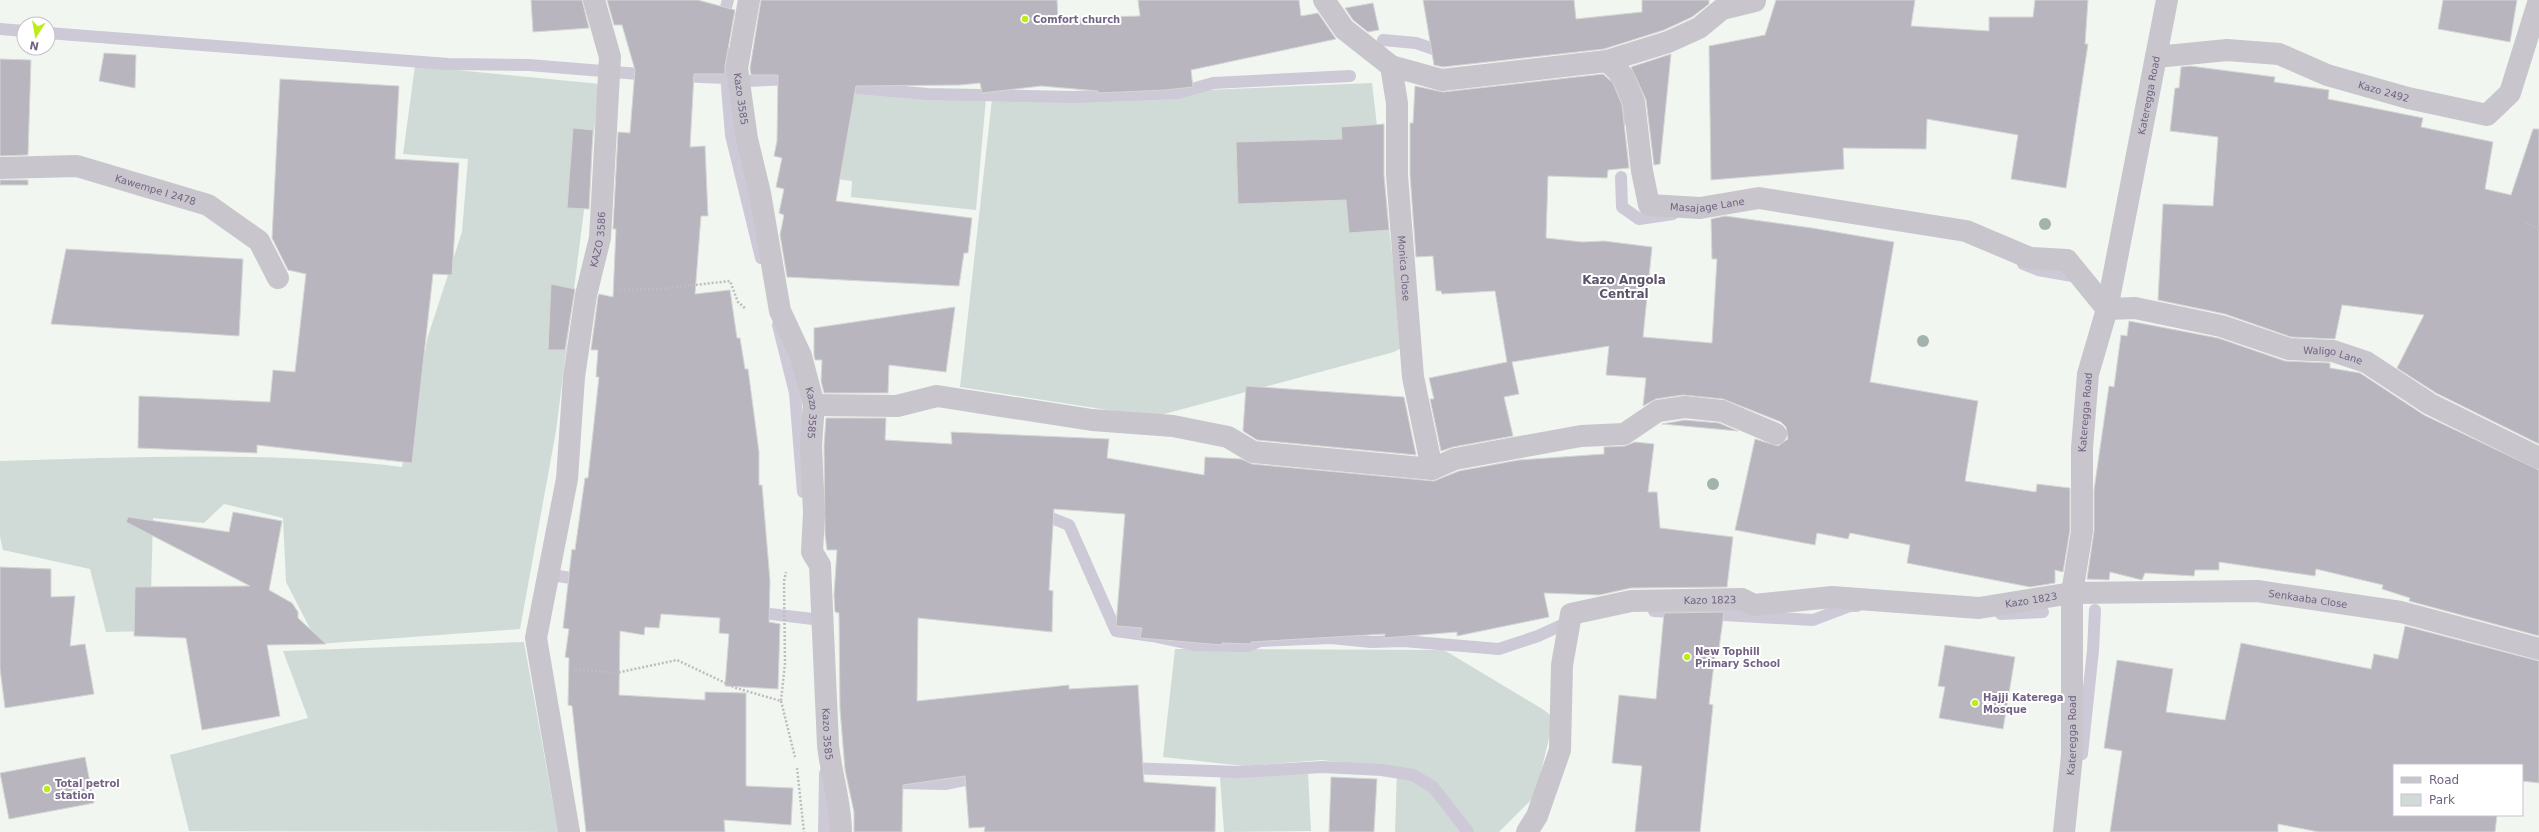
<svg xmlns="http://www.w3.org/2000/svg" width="2539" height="832" font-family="'DejaVu Sans',sans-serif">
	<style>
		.green { fill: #d0dbd7 }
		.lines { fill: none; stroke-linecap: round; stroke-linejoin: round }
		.stream { stroke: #cdc9d6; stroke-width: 12 }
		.building { fill: #b9b5bf; stroke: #d4d7d4 }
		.path { stroke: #bfbcc1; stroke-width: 2.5; stroke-dasharray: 2 2; stroke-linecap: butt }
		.street { stroke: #c8c5cc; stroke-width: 22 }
		.tree { fill: #a2b2ad }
		.poi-dot { fill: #bced1a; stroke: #fff; stroke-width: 1.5 }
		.labels { text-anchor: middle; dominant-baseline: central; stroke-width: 4; stroke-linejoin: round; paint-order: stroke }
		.poi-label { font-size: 10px; font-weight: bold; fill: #726384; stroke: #fff; text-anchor: start }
		.street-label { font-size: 10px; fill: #726384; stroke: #fff }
		.quarter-label { font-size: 12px; font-weight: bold; fill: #5c5169; stroke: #fff }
	</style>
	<rect width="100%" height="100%" fill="#f1f6f1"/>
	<path class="green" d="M 415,66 L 600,84 L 556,431 L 520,629 L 318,644 L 286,582 L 283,518 L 224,504 L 204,523 L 153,518 L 150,631 L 106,632 L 90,569 L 3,550 L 0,537 L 0,461 C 134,457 268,451 402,467 L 428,336 L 462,232 L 468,159 L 403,154 Z
		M 1372,83 L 1403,347 L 1394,352 L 1153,417 L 960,387 L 992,99 Z
		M 854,90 L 986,98 L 976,210 L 851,197 L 852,181 L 837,179 Z
		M 524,642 L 558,832 L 189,831 L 170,755 L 308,718 L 283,651 Z
		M 1175,649 L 1444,650 L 1544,710 L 1554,718 L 1535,796 L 1499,832 L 1395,832 L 1397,769 L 1322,760 L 1244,766 L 1163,757 Z
		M 1308,772 L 1311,831 L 1224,832 L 1220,777 Z"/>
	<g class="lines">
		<path class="stream" d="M 722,22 L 728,0
			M 0,29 L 24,31
			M 48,33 L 448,64 L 529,65 L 651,75
			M 1383,40 L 1416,43 L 1445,53
			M 724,51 L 731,135 L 761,258
			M 677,76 L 726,78
			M 747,81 L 794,79
			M 1616,81 L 1624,119
			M 840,83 L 858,88 L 928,94 L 1073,97 L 1178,93 L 1213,83 L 1350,76
			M 1621,177 L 1622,207 L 1639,219 L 1673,214
			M 2023,264 L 2038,270 L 2078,277
			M 778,325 L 795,393 L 803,492
			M 1039,513 L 1069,525 L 1116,631 L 1152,636 L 1195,645 L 1248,646 L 1260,641 L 1331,638 L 1371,642 L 1403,641 L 1499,649 L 1538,636 L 1573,620
			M 558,576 L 584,580
			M 1654,611 L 1813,620 L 1850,606 L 1857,606
			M 753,612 L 813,619
			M 2001,614 L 2043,612
			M 2082,754 L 2093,650 L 2095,610
			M 1127,768 L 1239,772 L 1322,767 L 1382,770 L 1413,775 L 1433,787 L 1468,832
			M 899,783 L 945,784 L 980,777
			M 824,832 L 825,773"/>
	</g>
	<path class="building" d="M 531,0 L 582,0 L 589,28 L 533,32 Z
		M 607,0 L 698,0 L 735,10 L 725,66 L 725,74 L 694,74 L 690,147 L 705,146 L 708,216 L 701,216 L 695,294 L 730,290 L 737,338 L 740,338 L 745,369 L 748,369 L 759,452 L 759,485 L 762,485 L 770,581 L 769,622 L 780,624 L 778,689 L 725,686 L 729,634 L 719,633 L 720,618 L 661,614 L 659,628 L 645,627 L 644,635 L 620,631 L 619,695 L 705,700 L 705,692 L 746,693 L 746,786 L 793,788 L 791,825 L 724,820 L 725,832 L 586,832 L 572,706 L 568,705 L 569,658 L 565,657 L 569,629 L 563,628 L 572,549 L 575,550 L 585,478 L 588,478 L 599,377 L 596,377 L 598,350 L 591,350 L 598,297 L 599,294 L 613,297 L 616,229 L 613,229 L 618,132 L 630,133 L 635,70 L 622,25 L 614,25 Z
		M 761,0 L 1057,0 L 1058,18 L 1140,16 L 1138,0 L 1299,0 L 1301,16 L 1318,13 L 1336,39 L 1191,70 L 1193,87 L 1165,90 L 1098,93 L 1098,91 L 1041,86 L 982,93 L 980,83 L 960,85 L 856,86 L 836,201 L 972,218 L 968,253 L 964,253 L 959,286 L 787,277 L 780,235 L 784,215 L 779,213 L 784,189 L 776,187 L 782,158 L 774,156 L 777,141 L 778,75 L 751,75 L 750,68 Z
		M 1423,0 L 1574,0 L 1576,19 L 1642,12 L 1642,0 L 1709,0 L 1709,4 L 1692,17 L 1664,30 L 1604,49 L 1443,67 L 1434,65 Z
		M 1776,0 L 1915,0 L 1911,26 L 1989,31 L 1989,17 L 2033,17 L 2035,0 L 2088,0 L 2085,44 L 2088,44 L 2066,188 L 2011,179 L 2018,135 L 1927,119 L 1926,149 L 1843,148 L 1844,169 L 1711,180 L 1709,46 L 1765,35 Z
		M 2443,0 L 2517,0 L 2510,42 L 2438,29 Z
		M 1373,3 L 1379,30 L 1368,32 L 1353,20 L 1345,8 Z
		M 104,53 L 136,55 L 135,88 L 99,81 Z
		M 1671,54 L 1660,164 L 1654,165 L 1646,100 L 1631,67 Z
		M 0,59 L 31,60 L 28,155 L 0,156 Z
		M 2190,66 L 2275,77 L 2274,82 L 2329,90 L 2328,99 L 2423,118 L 2421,127 L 2493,142 L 2485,189 L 2511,195 L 2533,129 L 2539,129 L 2539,444 L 2436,393 L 2397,368 L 2424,315 L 2342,305 L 2335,339 L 2291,337 L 2225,314 L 2158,300 L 2163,204 L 2213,206 L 2218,137 L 2170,131 L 2175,88 L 2179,88 L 2181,67 Z
		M 1603,74 L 1613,83 L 1622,105 L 1629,168 L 1608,170 L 1607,178 L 1548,176 L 1546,238 L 1582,242 L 1604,241 L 1652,247 L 1643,337 L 1712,343 L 1717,259 L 1712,259 L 1711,219 L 1725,216 L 1812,228 L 1894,242 L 1870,382 L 1978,401 L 1965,481 L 2036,492 L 2037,484 L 2070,488 L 2070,530 L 2063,572 L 2055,570 L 2055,583 L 2030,587 L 1907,563 L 1910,545 L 1850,533 L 1848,539 L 1817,533 L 1815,545 L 1735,530 L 1755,439 L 1778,446 L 1788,439 L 1786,427 L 1781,422 L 1723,399 L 1683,395 L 1656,399 L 1643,406 L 1646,378 L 1606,375 L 1609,346 L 1512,362 L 1519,394 L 1504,397 L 1513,436 L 1453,447 L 1441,451 L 1430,399 L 1434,399 L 1429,378 L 1507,362 L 1495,291 L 1442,294 L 1441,291 L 1436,291 L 1433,256 L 1416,257 L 1410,175 L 1410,123 L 1413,123 L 1415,86 L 1443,92 Z
		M 280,79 L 399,86 L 395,159 L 459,163 L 452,275 L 433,274 L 412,463 L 257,445 L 257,453 L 138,448 L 139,396 L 270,402 L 273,370 L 295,372 L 306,274 L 288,270 L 272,238 Z
		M 1384,124 L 1384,175 L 1389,230 L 1349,233 L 1346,200 L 1238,204 L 1236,142 L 1342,139 L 1341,127 Z
		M 573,128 L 593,130 L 589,209 L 567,208 Z
		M 0,180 L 28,180 L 28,185 L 0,185 Z
		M 66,249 L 243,259 L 239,336 L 51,324 Z
		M 551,284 L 575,289 L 565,350 L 548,350 Z
		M 955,307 L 946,372 L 889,365 L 888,393 L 824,393 L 821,381 L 822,360 L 815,360 L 814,355 L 814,328 Z
		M 2129,321 L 2218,338 L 2285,361 L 2330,363 L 2330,368 L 2360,373 L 2424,415 L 2539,470 L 2539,636 L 2409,601 L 2410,598 L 2382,589 L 2383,585 L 2316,569 L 2315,576 L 2219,562 L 2219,570 L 2195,570 L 2194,576 L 2145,573 L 2142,580 L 2110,572 L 2109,580 L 2087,579 L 2094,531 L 2094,490 L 2109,386 L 2114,387 L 2121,335 L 2127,336 Z
		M 1246,386 L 1404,397 L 1416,455 L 1257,440 L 1243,431 Z
		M 826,418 L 886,418 L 885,440 L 952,444 L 951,432 L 1109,439 L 1107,458 L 1204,475 L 1205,457 L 1241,459 L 1252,464 L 1434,481 L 1459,471 L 1519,460 L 1604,454 L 1604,447 L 1625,446 L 1635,442 L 1654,444 L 1648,492 L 1657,492 L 1660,528 L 1733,537 L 1727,587 L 1631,588 L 1599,595 L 1544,593 L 1549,617 L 1457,636 L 1457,632 L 1384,638 L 1385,634 L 1251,642 L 1251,644 L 1222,643 L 1222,645 L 1140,638 L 1142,628 L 1116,626 L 1125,514 L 1054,509 L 1049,590 L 1053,591 L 1052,632 L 918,618 L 917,701 L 1069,685 L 1069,689 L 1138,685 L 1144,782 L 1216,787 L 1215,832 L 984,832 L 985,827 L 969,828 L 965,776 L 903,785 L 902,832 L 854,832 L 854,812 L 845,770 L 840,709 L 839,613 L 835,612 L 834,595 L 837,550 L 827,550 L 825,534 L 824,445 Z
		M 1685,420 L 1719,423 L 1738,431 L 1662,424 Z
		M 233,512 L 282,521 L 269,590 L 292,603 L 298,612 L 298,618 L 326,644 L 267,645 L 280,716 L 202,730 L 186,638 L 134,636 L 135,587 L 250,586 L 126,522 L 128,517 L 229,532 Z
		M 0,567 L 51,569 L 51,597 L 75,596 L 70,646 L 85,644 L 94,694 L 5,708 L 0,669 Z
		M 1724,612 L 1719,648 L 1716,648 L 1709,704 L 1713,705 L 1700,832 L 1635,832 L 1642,766 L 1612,763 L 1619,695 L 1656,699 L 1664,613 Z
		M 2405,626 L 2539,661 L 2539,783 L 2522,781 L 2522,765 L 2394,765 L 2394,815 L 2497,815 L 2495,832 L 2319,832 L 2278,824 L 2278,832 L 2110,832 L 2122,751 L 2104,748 L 2117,660 L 2173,669 L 2166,712 L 2225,720 L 2241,643 L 2371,669 L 2374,654 L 2398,659 Z
		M 1945,645 L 2015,657 L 2003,729 L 1939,718 L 1945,687 L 1938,686 Z
		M 85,757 L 94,803 L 9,819 L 0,773 Z
		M 1331,777 L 1377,779 L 1374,832 L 1329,832 Z"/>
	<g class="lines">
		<path class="path" d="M 2526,223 L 2539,229
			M 620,290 L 659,289 L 730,281 L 738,302 L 746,309
			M 575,669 L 616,673 L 677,660 L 736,688 L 781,701 L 785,663 L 784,581 L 786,572
			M 781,701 L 795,757
			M 797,768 L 804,832"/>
		<g class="street">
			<path id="s1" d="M 749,0 L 737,68 L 747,139 L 760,193 L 780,311 L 801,356 L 814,405 L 811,445 L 814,513 L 812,552 L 820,565 L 828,745 C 831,774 841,803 841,832"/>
			<path id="s2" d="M 1324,0 L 1344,29 L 1391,66 L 1442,80 L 1607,61 L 1623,76 L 1634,102 L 1642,171 L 1649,205 L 1700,208 L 1759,198 L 1966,231 L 2030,258 L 2067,260 L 2107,309 L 2135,308 L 2221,326 L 2289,349 L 2333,351 L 2366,362 L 2430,404 L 2539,458"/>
			<path id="s3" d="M 2156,57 L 2227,50 L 2279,54 L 2327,75 L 2408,98 L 2487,115 L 2510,93 L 2539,0"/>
			<path d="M 1607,61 L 1668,42 L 1699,28 L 1722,9 L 1755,1"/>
			<path id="s4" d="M 1391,66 L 1397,103 L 1397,175 L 1413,377 L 1432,469"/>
			<path id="s5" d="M 0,168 L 77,166 L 208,205 L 259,241 L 278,278"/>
			<path d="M 814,405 L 897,406 L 937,396 L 1092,420 L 1173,426 L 1228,437 L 1253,452 L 1432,469 L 1455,459 L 1581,436 L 1624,434 L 1658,411 L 1685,407 L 1722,411 L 1776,434"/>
			<path id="s6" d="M 569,832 L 536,638 L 567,479 L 574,377 L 586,295 L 600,238 L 610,57 L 594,0"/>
			<path id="s7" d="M 1527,832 L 1537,816 L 1560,750 L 1562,665 L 1571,614 L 1631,601 L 1742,599 L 1754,605 L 1832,597 L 1979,608 L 2072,593 L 2257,591 L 2401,612 L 2539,649"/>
			<path id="s8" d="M 2064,832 L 2072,755 L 2072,593 L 2082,531 L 2082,448 L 2088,374 L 2107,309 L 2167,0"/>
		</g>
	</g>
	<g class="tree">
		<circle cx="2045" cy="224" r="6"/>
		<circle cx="1923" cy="341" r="6"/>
		<circle cx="1713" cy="484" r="6"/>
	</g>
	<g class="poi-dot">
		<circle cx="1025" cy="19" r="4"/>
		<circle cx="1687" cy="657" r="4"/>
		<circle cx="1975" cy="703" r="4"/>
		<circle cx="47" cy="789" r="4"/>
	</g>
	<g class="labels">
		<g class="poi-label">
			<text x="1033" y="19">Comfort church</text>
			<text x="1695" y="651">New Tophill<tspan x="1695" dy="12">Primary School</tspan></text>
			<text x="1983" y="697">Hajji Katerega<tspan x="1983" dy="12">Mosque</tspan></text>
			<text x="55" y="783">Total petrol<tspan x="55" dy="12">station</tspan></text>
		</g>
		<g class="street-label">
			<text stroke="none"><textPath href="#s3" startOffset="235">Kazo 2492</textPath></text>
			<text stroke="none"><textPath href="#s8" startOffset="745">Kateregga Road</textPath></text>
			<text stroke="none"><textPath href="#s1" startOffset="100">Kazo 3585</textPath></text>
			<text stroke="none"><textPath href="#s5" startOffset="159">Kawempe I 2478</textPath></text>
			<text stroke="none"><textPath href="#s2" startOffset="527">Masajage Lane</textPath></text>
			<text stroke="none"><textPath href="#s6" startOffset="601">KAZO 3586</textPath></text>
			<text stroke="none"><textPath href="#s4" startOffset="203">Monica Close</textPath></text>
			<text stroke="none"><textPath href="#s2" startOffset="1191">Waligo Lane</textPath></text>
			<text stroke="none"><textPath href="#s8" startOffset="421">Kateregga Road</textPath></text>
			<text stroke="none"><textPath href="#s1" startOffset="424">Kazo 3585</textPath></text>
			<text stroke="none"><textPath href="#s7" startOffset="968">Senkaaba Close</textPath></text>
			<text stroke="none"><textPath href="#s7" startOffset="366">Kazo 1823</textPath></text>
			<text stroke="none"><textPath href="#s7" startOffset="690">Kazo 1823</textPath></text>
			<text stroke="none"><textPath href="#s1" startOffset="748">Kazo 3585</textPath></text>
			<text stroke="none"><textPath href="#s8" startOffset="97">Kateregga Road</textPath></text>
		</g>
		<g class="quarter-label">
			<text x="1624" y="280">Kazo Angola<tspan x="1624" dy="14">Central</tspan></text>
		</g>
	</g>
	<rect x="2393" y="764" width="130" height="52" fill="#ffffff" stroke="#c7c1ce"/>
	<rect x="2401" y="777" width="20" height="6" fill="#c8c5cc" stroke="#c7c1ce"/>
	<text x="2429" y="784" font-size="12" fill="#726384">Road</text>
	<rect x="2401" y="794" width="20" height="12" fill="#d0dbd7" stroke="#c7c1ce"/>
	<text x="2429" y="804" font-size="12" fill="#726384">Park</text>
	<g transform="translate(36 36) rotate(191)"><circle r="19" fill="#ffffff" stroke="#c7c1ce"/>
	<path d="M0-3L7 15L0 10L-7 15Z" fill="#bced1a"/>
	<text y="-6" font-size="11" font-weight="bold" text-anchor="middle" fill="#726384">N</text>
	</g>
</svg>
